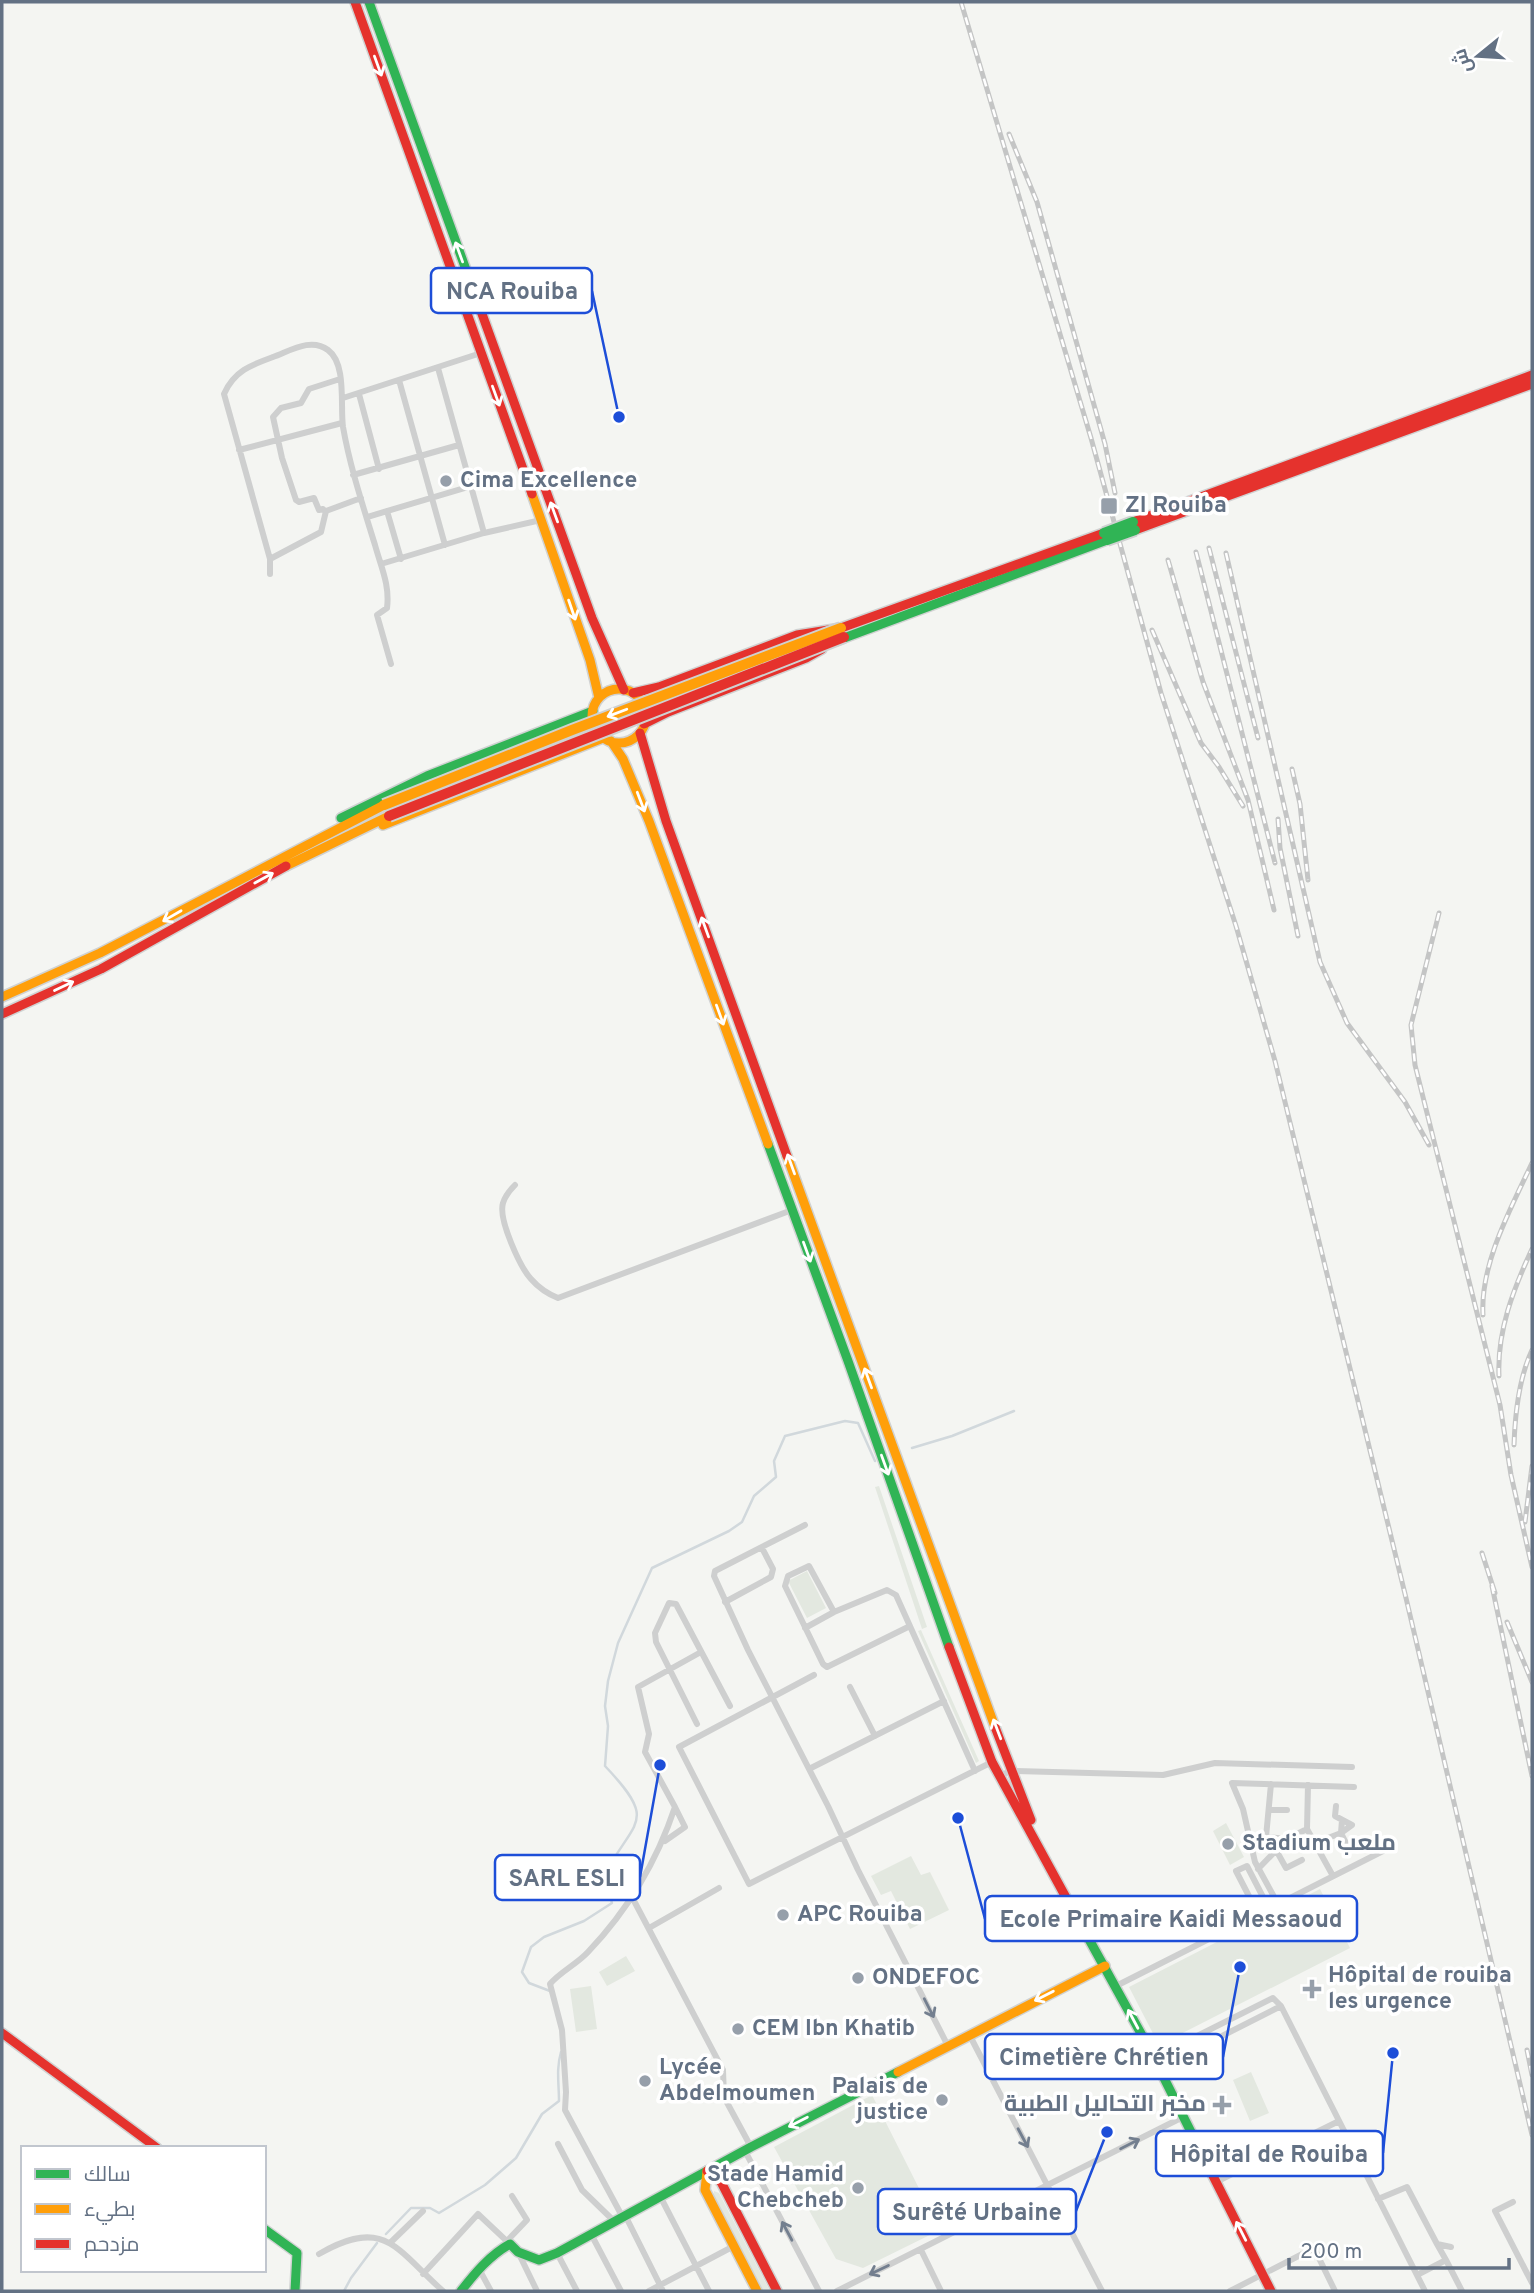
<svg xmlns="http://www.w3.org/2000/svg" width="1534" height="2293" font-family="Overpass,Cairo,sans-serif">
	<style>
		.green { fill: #e3e8e0 }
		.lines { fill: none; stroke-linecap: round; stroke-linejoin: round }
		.stream { stroke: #d1d8dc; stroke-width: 2.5 }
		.fast-casing { stroke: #d0d2d2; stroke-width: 12 }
		.slow-casing { stroke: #d0d2d2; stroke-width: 12 }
		.jam-casing { stroke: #d0d2d2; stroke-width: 12 }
		.street { stroke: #cecfcf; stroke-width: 6 }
		.fast { stroke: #30b455; stroke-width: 9 }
		.slow { stroke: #ff9f0a; stroke-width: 9 }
		.jam { stroke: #e5322d; stroke-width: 9 }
		.rail-casing { stroke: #c4c5c5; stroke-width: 5 }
		.rail { stroke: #fff; stroke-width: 2.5; stroke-dasharray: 8; stroke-linecap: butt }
		.fast-bridge-casing { stroke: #cfd1d1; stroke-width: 14; stroke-linecap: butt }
		.slow-bridge-casing { stroke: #cfd1d1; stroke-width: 14; stroke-linecap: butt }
		.jam-bridge-casing { stroke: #cfd1d1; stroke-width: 14; stroke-linecap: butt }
		.fast-bridge { stroke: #30b455; stroke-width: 10 }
		.slow-bridge { stroke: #ff9f0a; stroke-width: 10 }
		.jam-bridge { stroke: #e5322d; stroke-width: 10 }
		.oneway { stroke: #fff }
		.oneway2 { stroke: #737f8f }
		.poi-dot { fill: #969faa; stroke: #fff; stroke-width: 2.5 }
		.labels { text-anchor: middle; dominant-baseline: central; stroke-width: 7; stroke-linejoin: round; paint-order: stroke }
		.poi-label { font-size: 23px; font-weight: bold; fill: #637184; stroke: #fff; text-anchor: start }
		.leader { fill: none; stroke: #1d4ed8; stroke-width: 2.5 }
		.callout-dot { fill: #1d4ed8; stroke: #fff; stroke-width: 2.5 }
		.callout { fill: #fff; stroke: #1d4ed8; stroke-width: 2.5 }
		.callout-label { font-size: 24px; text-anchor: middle; font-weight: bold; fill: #637184 }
	</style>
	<rect width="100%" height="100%" fill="#f4f5f2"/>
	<path class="green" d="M 879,1486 L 927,1627 L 922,1629 L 875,1487 Z
		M 807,1571 L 826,1608 L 807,1618 L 788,1581 Z
		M 921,1630 L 979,1761 L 976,1763 L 918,1631 Z
		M 1226,1823 L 1244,1857 L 1230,1865 L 1213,1831 Z
		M 911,1856 L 921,1875 L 930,1872 L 949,1910 L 910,1929 L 891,1891 L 881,1895 L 871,1876 Z
		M 1320,1889 L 1350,1948 L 1159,2045 L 1129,1987 Z
		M 626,1956 L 635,1971 L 607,1986 L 599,1972 Z
		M 591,1986 L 597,2029 L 576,2032 L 570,1989 Z
		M 1251,2072 L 1269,2113 L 1250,2121 L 1233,2080 Z
		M 872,2095 L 940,2230 L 863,2268 L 836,2259 L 774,2147 Z
		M 714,2191 L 719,2193 L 770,2291 L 763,2291 L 713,2196 Z"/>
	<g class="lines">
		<path class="stream" d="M 912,1448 L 952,1436 L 1014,1411
			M 550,1991 L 529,1983 L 522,1972 L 531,1947 L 544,1937 L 584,1921 L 612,1903 L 604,1876 C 633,1819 660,1824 605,1766 L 608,1726 L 605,1706 L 608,1681 L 618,1643 L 652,1568 L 729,1531 L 742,1522 L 754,1496 L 776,1477 L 774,1461 L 785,1436 L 845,1421 L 858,1423 L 875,1461
			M 386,2234 L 411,2208 L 430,2208 L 439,2213 L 485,2185 L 516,2158 L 542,2114 L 559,2101 C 559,2084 556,2069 561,2052
			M 344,2291 L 351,2278 L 377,2243"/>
		<defs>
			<path id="fast" d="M 369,2 L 473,289
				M 836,641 L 1107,540
				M 341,818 L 427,776 L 593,711
				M 768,1144 L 848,1361 L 949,1647
				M 1069,1903 L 1149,2048 L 1205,2160
				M 264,2229 L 297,2253 L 295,2291
				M 461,2291 C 475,2273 490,2255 510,2244 L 518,2252 L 539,2260 L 557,2253 L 751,2147 L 898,2072"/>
			<path id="slow" d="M 532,494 L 590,660 L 599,698
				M592 716a27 27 0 1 1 54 0a27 27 0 1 1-54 0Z
				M 611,741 L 623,759 L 649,821 L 768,1144
				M 383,825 L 603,738
				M 286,866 L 389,816
				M 2,997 L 100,953 L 384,805
				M 787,1156 L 995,1727
				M 898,2072 L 1105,1966
				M 707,2171 L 705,2190 L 757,2291"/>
			<path id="jam" d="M 355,2 L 532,494
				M 473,289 L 592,618 L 624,690
				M 1133,522 L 1532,375
				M 1135,530 L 1532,384
				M 633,693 L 659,687 L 797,635 L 841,628 L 1104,533
				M 644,724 L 668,712 L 806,658 L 822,649
				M 640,733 L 666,821 L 787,1156
				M 2,1014 L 101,969 L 286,866
				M 949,1647 L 992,1762 L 1069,1903
				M 995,1727 L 1031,1820
				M 2,2033 L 157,2148
				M 1205,2160 L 1271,2291
				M 707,2171 L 721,2182 L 777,2291"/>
		</defs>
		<use href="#fast" class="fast-casing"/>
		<use href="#slow" class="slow-casing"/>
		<use href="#jam" class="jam-casing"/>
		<path class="street" d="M 438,368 L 484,533
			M 399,380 L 445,545
			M 359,394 L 379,469
			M 343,398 L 481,353
			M 239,450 L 342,423
			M 353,475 L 459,445
			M 387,511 L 401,559
			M 326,512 L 323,509 L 319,510 L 314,498 L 299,502 L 296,500 L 282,458 L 273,417 L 281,408 L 301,403 L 309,389 L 340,379
			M 367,517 L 471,486
			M 270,559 L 224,394 C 234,371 251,365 273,357 C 290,351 311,337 328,350 C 347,364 340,406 343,427 C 350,467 363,506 375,545 C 381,567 390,585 387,608 L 377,615 L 391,664
			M 381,564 L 484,533 L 541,520
			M 270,574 L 270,559 L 321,532 L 326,511 L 361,498
			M 515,1185 C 510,1190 505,1196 503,1203 C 498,1219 520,1267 531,1279 C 538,1287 548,1294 558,1298 L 792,1210
			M 805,1525 L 715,1571 L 714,1576 L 748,1650 L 828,1806 L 858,1870 L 948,2046
			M 725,1602 L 771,1577 L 773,1569 L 762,1548
			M 834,1612 L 887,1590 L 896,1595 L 975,1771
			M 805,1628 L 834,1612 L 809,1566 L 788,1576 L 785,1586 L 823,1664 L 827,1667 L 910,1626
			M 814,1675 L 679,1747 L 749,1884 L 992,1762
			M 850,1687 L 875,1736
			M 697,1724 L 656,1642 L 655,1633 L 669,1603 L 676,1604 L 730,1706
			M 809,1769 L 944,1701
			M 1000,1775 L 1012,1771 L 1163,1775 L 1215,1763 L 1352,1767
			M 1308,1785 L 1307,1829 L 1333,1876
			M 1336,1806 L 1335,1816 L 1352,1825 L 1341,1833 L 1346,1843
			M 1269,1810 L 1287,1810
			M 1249,1836 L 1266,1837 L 1271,1784
			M 1266,1837 L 1287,1839 L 1307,1829
			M 665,1841 L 685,1827 L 675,1807
			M 1315,1843 L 1341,1833 L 1342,1820
			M 1276,1850 L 1286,1868 L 1302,1860
			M 1247,1866 L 1263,1897 L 1252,1902 L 1236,1871 Z
			M 1258,1869 L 1287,1839
			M 632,1897 L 723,2070 L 724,2097 L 751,2147
			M 1278,1904 L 1255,1862 L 1243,1809 L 1232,1783 L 1354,1787
			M 649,1928 L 719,1888
			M 1116,1986 L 1383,1851
			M 969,2034 L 1102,2291
			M 1153,2058 L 1273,1998 L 1281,2006 L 1425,2291
			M 1159,2068 L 1281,2006
			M 558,2144 L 582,2190 L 614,2221
			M 745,2151 L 819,2291
			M 1216,2182 L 1339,2121
			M 660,2196 L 709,2291
			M 1378,2199 L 1407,2187 L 1437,2244 L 1451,2247
			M 1513,2202 L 1495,2211 L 1532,2283
			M 625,2215 L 663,2291
			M 622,2216 L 565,2110 L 566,2092 L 562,2030 L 550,1984 C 560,1972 577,1964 588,1952 C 627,1911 657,1861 675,1807 L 645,1752 L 649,1734 L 638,1687 L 701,1652
			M 591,2234 L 621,2291
			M 507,2241 L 527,2220 L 512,2196
			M 390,2243 L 423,2211
			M 921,2250 L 941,2291
			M 518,2252 L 537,2291
			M 557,2253 L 577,2291
			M 319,2254 C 385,2216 396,2249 443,2291
			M 1446,2260 L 1462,2291
			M 479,2269 L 491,2291
			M 423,2274 L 478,2214 L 510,2244
			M 1417,2275 L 1446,2260 L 1437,2244
			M 649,2291 L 734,2246
			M 837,2291 L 1183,2117
			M 1230,2291 L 1314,2248 L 1335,2291"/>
		<use href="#fast" class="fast"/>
		<use href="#slow" class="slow"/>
		<use href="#jam" class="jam"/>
		<defs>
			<path id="rail" d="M 961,2 L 1091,438 L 1161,693 L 1236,926 L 1275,1061 L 1406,1598 L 1532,2135
				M 1009,134 L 1037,202 L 1105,444 L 1115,493
				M 1209,548 L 1258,738
				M 1196,552 L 1275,863
				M 1226,553 L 1320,962 L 1347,1023 L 1405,1102 L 1429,1145
				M 1168,560 L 1203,682 L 1248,800 L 1274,910
				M 1152,630 L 1201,743 L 1219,767 L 1243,806
				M 1292,769 L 1300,804 L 1308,880
				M 1278,819 L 1280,848 L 1298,936
				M 1439,913 L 1411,1025 L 1415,1065 L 1500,1405 L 1511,1475 L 1532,1567
				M 1483,1315 C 1480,1264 1511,1208 1532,1163
				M 1499,1376 C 1497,1331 1513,1290 1532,1249
				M 1514,1445 C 1515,1414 1519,1378 1532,1350
				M 1525,1522 L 1532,1466
				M 1482,1553 L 1495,1593
				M 1492,1586 L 1532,1776
				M 1507,1622 L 1532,1682
				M 1527,2050 L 1532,2075"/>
		</defs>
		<use href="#rail" class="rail-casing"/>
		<use href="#rail" class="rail"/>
		<defs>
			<path id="fast-bridge" d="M 1104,533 L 1133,522
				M 1107,540 L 1135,530"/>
			<path id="slow-bridge" d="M 384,805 L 572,730 L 841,628"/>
			<path id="jam-bridge" d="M 389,816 L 844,637"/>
		</defs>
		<use href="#fast-bridge" class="fast-bridge-casing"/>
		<use href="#slow-bridge" class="slow-bridge-casing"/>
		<use href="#jam-bridge" class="jam-bridge-casing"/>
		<use href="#fast-bridge" class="fast-bridge"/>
		<use href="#slow-bridge" class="slow-bridge"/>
		<use href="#jam-bridge" class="jam-bridge"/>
	</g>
	<defs><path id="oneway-shaft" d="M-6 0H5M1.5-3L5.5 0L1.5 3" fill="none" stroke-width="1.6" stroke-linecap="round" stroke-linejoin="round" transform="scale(1.75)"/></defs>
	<g class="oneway">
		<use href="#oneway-shaft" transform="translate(378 66) rotate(70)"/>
		<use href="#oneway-shaft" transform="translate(459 252) rotate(-110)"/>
		<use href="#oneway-shaft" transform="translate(496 396) rotate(70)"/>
		<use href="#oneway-shaft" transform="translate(554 512) rotate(-110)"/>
		<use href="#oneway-shaft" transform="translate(572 610) rotate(71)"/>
		<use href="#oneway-shaft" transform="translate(617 713) rotate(159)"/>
		<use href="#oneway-shaft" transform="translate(641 802) rotate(69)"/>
		<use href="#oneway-shaft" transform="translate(264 878) rotate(-29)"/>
		<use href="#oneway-shaft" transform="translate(172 916) rotate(150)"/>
		<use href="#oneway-shaft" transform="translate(705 927) rotate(-110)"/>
		<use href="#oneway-shaft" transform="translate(64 986) rotate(-25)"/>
		<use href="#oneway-shaft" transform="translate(720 1015) rotate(70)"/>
		<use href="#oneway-shaft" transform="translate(791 1164) rotate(-110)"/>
		<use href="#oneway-shaft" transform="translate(807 1252) rotate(70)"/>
		<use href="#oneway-shaft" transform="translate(868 1378) rotate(-110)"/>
		<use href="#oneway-shaft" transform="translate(885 1465) rotate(70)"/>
		<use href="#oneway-shaft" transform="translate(997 1729) rotate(-111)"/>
		<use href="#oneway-shaft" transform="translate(1044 1996) rotate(153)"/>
		<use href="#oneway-shaft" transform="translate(1133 2019) rotate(-118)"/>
		<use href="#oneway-shaft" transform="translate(798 2122) rotate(153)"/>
		<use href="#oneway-shaft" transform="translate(1241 2231) rotate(-117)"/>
	</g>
	<g class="oneway2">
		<use href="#oneway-shaft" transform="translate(929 2008) rotate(63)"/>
		<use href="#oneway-shaft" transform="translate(1023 2138) rotate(62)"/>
		<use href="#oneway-shaft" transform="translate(1130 2144) rotate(-27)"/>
		<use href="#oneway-shaft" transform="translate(787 2231) rotate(-118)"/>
		<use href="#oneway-shaft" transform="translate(879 2270) rotate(154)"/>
	</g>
	<g class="poi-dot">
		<circle cx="446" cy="481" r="7"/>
		<rect x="1100" y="497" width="18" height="18" rx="3.5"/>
		<circle cx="1228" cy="1844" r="7"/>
		<circle cx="783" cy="1915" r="7"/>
		<circle cx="858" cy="1978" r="7"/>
		<path d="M1308.5 1978.5h7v7h7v7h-7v7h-7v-7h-7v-7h7z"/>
		<circle cx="738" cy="2029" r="7"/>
		<circle cx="645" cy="2081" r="7"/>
		<circle cx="942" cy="2100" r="7"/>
		<path d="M1218.5 2094.5h7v7h7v7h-7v7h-7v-7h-7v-7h7z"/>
		<circle cx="858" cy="2188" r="7"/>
	</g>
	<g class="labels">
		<g class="poi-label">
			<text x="460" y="481">Cima Excellence</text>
			<text x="1125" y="506">ZI Rouiba</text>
			<text x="1242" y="1844">Stadium ملعب</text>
			<text x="797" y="1915">APC Rouiba</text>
			<text x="1328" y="1976">Hôpital de rouiba<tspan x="1328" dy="26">les urgence</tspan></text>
			<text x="872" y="1978">ONDEFOC</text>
			<text x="752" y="2029">CEM Ibn Khatib</text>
			<text x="659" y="2068">Lycée<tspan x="659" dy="26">Abdelmoumen</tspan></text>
			<text x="928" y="2087" text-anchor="end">Palais de<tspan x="928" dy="26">justice</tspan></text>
			<text x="1206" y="2105" text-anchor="end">مخبر التحاليل الطبية</text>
			<text x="844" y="2175" text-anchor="end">Stade Hamid<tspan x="844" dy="26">Chebcheb</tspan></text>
		</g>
	</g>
	<path class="leader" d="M619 417L592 291M660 1765L640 1877M958 1818L985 1919M1240 1967L1223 2057M1393 2053L1383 2153M1107 2132L1076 2211"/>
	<g class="callout-dot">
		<circle cx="619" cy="417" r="7"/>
		<circle cx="660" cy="1765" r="7"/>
		<circle cx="958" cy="1818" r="7"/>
		<circle cx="1240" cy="1967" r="7"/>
		<circle cx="1393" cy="2053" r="7"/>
		<circle cx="1107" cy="2132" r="7"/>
	</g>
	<g class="callout">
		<rect x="431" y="268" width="161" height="45" rx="7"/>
		<rect x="495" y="1855" width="145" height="45" rx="7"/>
		<rect x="985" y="1896" width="372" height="45" rx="7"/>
		<rect x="985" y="2034" width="238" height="45" rx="7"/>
		<rect x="1156" y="2131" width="227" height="45" rx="7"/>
		<rect x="878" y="2189" width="198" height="45" rx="7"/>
	</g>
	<g class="callout-label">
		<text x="512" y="299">NCA Rouiba</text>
		<text x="567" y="1886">SARL ESLI</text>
		<text x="1171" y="1927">Ecole Primaire Kaidi Messaoud</text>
		<text x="1104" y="2065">Cimetière Chrétien</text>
		<text x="1269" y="2162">Hôpital de Rouiba</text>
		<text x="977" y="2220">Surêté Urbaine</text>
	</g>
	<rect width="1534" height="2293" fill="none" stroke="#637184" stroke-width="7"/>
	<rect x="21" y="2146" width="245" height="126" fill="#ffffff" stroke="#c1c6ce" stroke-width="2"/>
	<rect x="35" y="2169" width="35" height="10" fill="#30b455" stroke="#c1c6ce" stroke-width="2"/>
	<text x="84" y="2181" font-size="21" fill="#637184">سالك</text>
	<rect x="35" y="2204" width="35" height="10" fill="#ff9f0a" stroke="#c1c6ce" stroke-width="2"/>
	<text x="84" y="2216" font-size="21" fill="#637184">بطيء</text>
	<rect x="35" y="2239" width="35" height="10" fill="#e5322d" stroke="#c1c6ce" stroke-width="2"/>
	<text x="84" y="2251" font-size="21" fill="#637184">مزدحم</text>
	<g transform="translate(1478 56) rotate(252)" stroke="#ffffff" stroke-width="5" paint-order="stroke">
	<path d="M0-5L12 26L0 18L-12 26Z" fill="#637184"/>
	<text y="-10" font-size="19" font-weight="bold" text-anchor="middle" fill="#637184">ش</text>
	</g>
	<path d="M1289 2258v10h220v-10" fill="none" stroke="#637184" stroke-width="3.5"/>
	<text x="1300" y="2258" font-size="21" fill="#637184" stroke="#ffffff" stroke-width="5" paint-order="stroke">200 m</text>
</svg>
